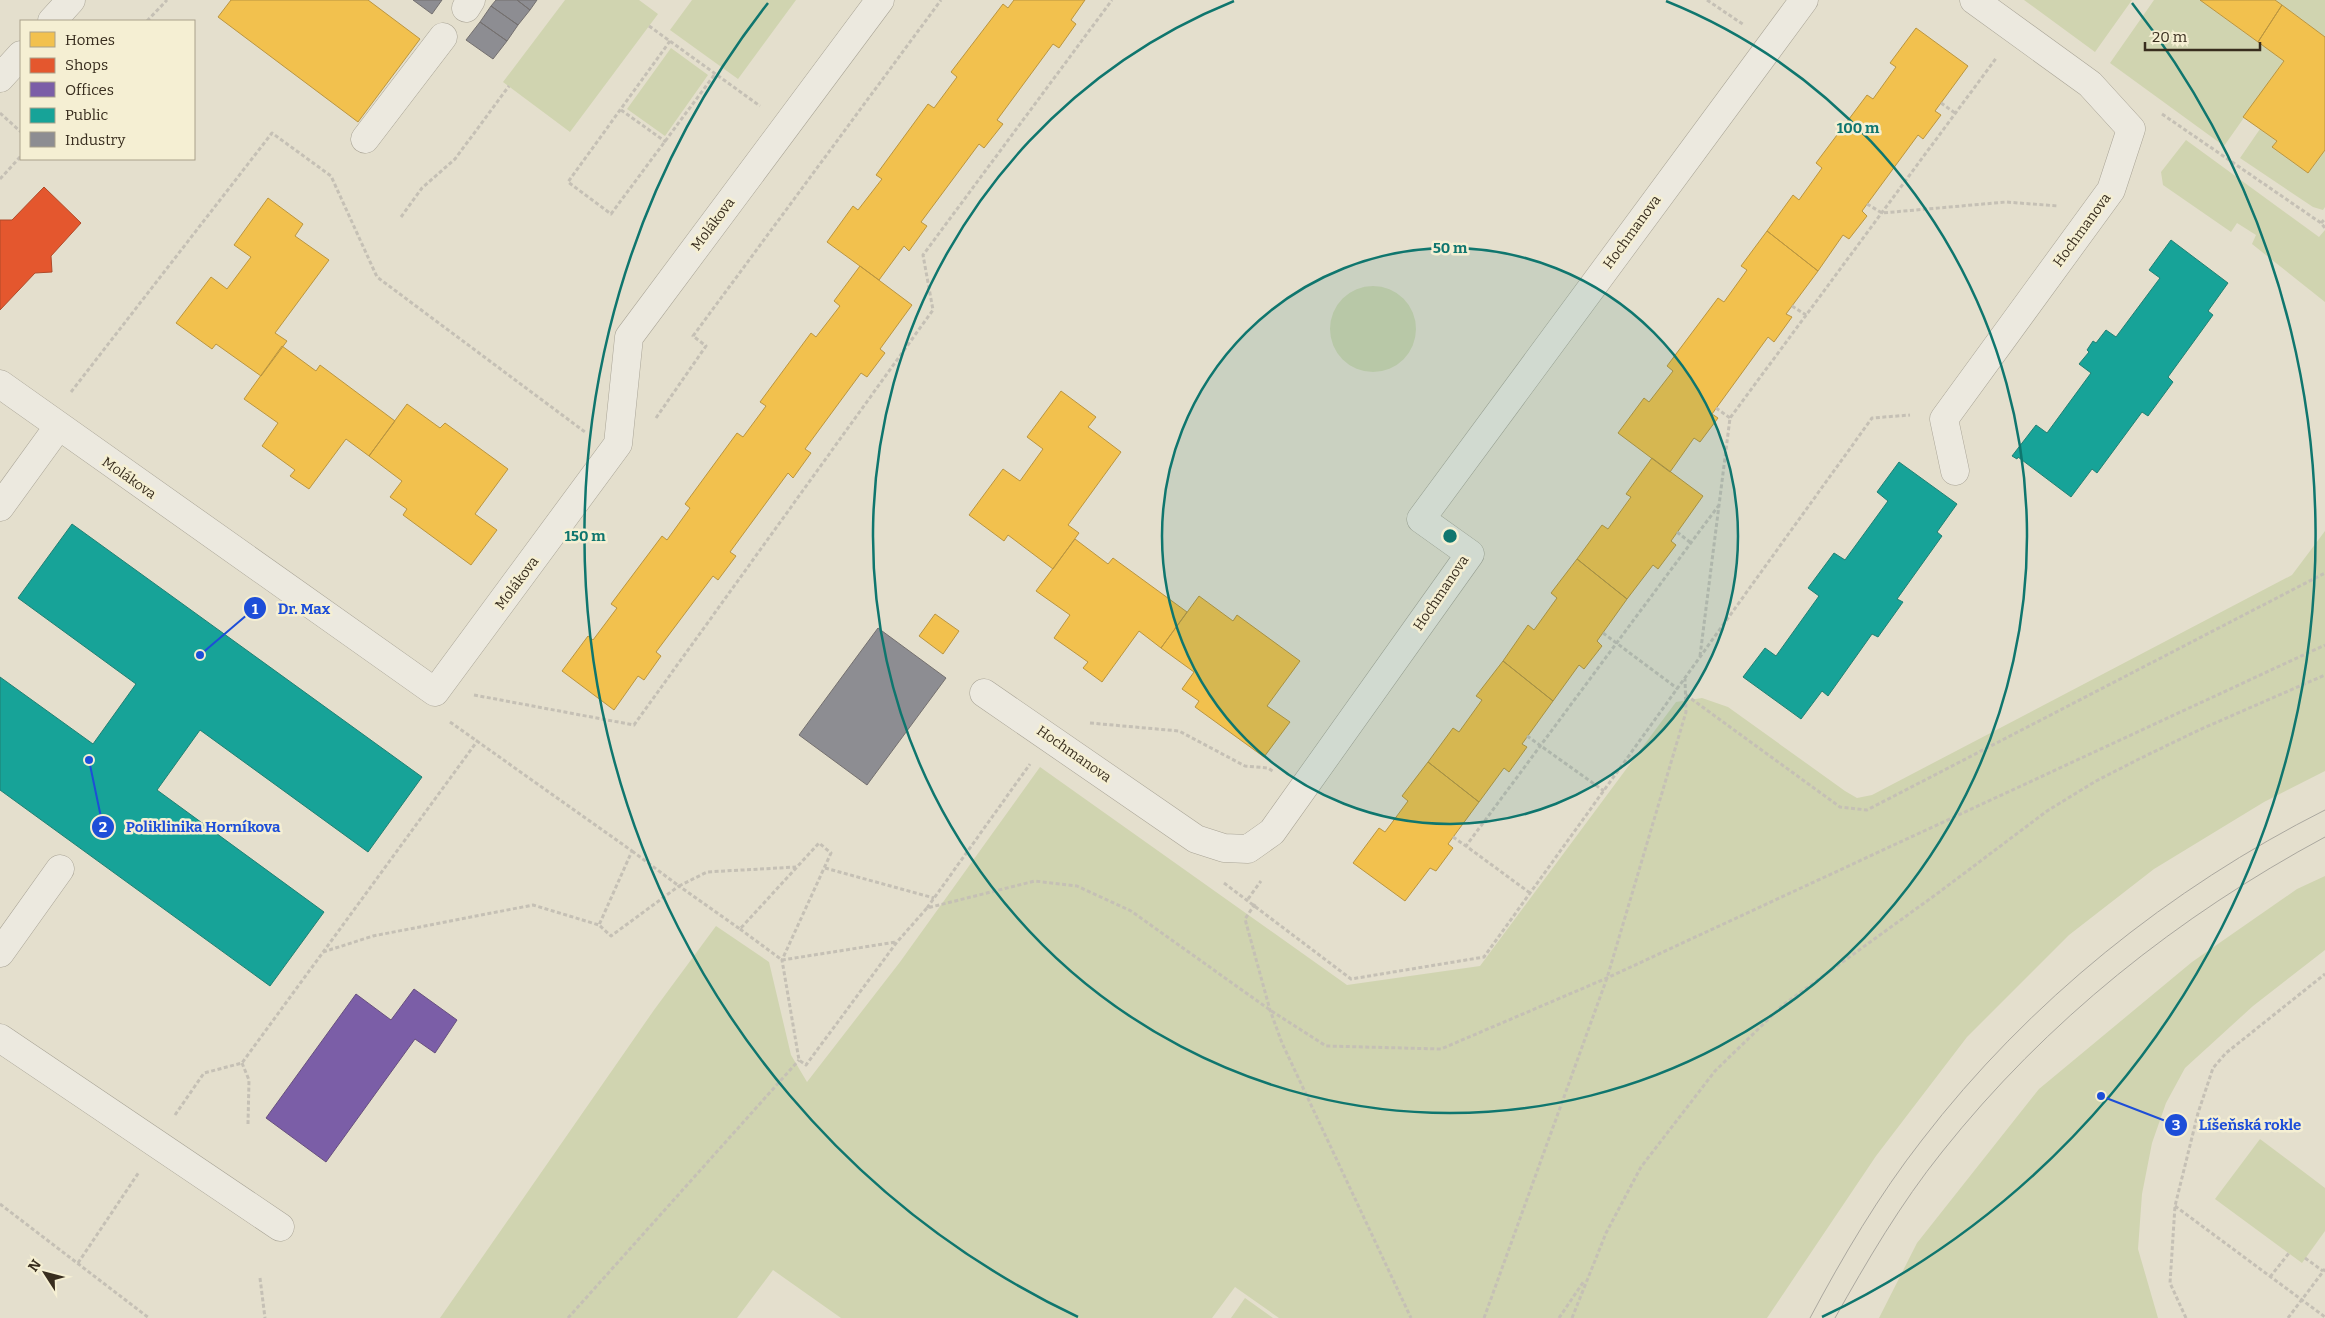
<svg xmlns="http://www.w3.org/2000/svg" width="2325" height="1318" font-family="Bitter,serif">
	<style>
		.green { fill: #d0d4b0 }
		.homes { fill: #f2c14e; stroke: #ba9540 }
		.shops { fill: #e4572e; stroke: #b04a29 }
		.offices { fill: #7b5ea7; stroke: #674f7e }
		.public { fill: #17a398; stroke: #218073 }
		.industry { fill: #8d8d92; stroke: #74706f }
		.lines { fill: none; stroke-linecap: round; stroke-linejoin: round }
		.minor-casing { stroke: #a9a496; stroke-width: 29 }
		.path { stroke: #c5c0b5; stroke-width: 3; stroke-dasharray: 4 2.5; stroke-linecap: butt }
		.minor { stroke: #ece9df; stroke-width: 28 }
		.tram { stroke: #aba89f; stroke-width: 1 }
		.ring { fill: none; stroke: #0f766e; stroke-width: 2.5 }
		.labels { text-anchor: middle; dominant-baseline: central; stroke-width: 5; stroke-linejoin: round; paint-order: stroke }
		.street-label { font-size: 14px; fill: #382d1e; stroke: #f5efd3 }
		.centre { fill: #0f766e; stroke: #f5efd3; stroke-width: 2.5 }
		.ring-label { font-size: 15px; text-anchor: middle; font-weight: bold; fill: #0f766e; stroke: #f5efd3; stroke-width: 5; stroke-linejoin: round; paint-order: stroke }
		.leader { fill: none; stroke: #1d4ed8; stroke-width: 2 }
		.callout-dot { fill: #1d4ed8; stroke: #f5efd3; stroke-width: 2 }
		.mark-label { font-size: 15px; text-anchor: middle; font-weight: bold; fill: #fff }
		.callout-label { font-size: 15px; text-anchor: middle; font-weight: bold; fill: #1d4ed8; stroke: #f5efd3; stroke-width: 5; stroke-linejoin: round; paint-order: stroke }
	</style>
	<rect width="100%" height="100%" fill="#e4dfcd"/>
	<path class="green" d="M 565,0 L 639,0 L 658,14 L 570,132 L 503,82 Z
		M 692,0 L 796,0 L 738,79 L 670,30 Z
		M 2024,0 L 2132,0 L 2095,52 Z
		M 2154,0 L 2200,0 L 2284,61 L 2224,146 L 2110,63 Z
		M 2275,0 L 2325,0 L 2325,37 L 2282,5 Z
		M 671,48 L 708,75 L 665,136 L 627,109 Z
		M 2260,129 L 2277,141 L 2273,147 L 2308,173 L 2325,150 L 2325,207 L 2323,210 L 2313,207 L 2240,158 Z
		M 2186,140 L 2319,237 L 2325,230 L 2325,302 L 2252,244 L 2256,235 L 2237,223 L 2231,232 L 2163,185 L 2161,172 Z
		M1330 329a43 43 0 1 1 86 0a43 43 0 1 1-86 0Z
		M 2325,531 L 2325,771 L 2264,802 L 2154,869 L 2069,935 L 1967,1037 L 1876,1156 L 1767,1318 L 1279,1318 L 1235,1287 L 1212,1318 L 841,1318 L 773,1270 L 737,1318 L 440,1318 L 654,1010 L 716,926 L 769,962 L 791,1055 L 807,1082 L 900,962 L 1040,767 L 1347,985 L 1480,966 L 1676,702 L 1702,698 L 1728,707 L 1845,791 L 1857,798 L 1872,795 L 2292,575 Z
		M 2325,876 L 2325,950 L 2253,1006 L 2185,1068 L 2166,1103 L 2152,1143 L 2142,1194 L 2138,1249 L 2158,1318 L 1879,1318 L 1917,1243 L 2039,1089 L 2192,962 L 2297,889 Z
		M 2260,1139 L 2325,1188 L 2325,1231 L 2302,1263 L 2215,1199 Z
		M 1245,1298 L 1273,1318 L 1231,1318 Z"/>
	<path class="homes" d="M 231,0 L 368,0 L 420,39 L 358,122 L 218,17 Z
		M 1014,0 L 1085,0 L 1071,20 L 1076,24 L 1059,48 L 1053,44 L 997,120 L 1003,124 L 984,148 L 979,144 L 921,222 L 927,226 L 909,251 L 904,246 L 879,280 L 827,242 L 853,206 L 858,210 L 882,179 L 876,175 L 928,104 L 934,108 L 957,77 L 951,72 L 1003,4 L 1008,8 Z
		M 2200,0 L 2275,0 L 2282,5 L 2258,42 Z
		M 2282,5 L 2325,37 L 2325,150 L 2308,173 L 2272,147 L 2277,141 L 2243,117 L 2284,61 L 2258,42 Z
		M 1916,28 L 1968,66 L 1935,111 L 1941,115 L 1923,139 L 1918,135 L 1862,211 L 1867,216 L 1849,239 L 1843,235 L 1818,271 L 1767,231 L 1793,195 L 1799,200 L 1822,168 L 1816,163 L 1867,95 L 1873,99 L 1896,67 L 1890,63 Z
		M 268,198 L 303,224 L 295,236 L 329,260 L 275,333 L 287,341 L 261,376 L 216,344 L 212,349 L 176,323 L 211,277 L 227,289 L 251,257 L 234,245 Z
		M 1767,231 L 1818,271 L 1786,314 L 1792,317 L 1774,342 L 1768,337 L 1712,414 L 1718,418 L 1700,442 L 1694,438 L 1670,472 L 1618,433 L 1644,398 L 1649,402 L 1673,371 L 1667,366 L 1718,298 L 1724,302 L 1747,270 L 1741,266 Z
		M 860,266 L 912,305 L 880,349 L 885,353 L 867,377 L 861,373 L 805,449 L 811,453 L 793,478 L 788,473 L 730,552 L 736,556 L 718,580 L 713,576 L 656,652 L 661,656 L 644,680 L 638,676 L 614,710 L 562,671 L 588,636 L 593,640 L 617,608 L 611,604 L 662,536 L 667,540 L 690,508 L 685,504 L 737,433 L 743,437 L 766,406 L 760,402 L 811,333 L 816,337 L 840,306 L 834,301 Z
		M 282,346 L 316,371 L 320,365 L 395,421 L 369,456 L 346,439 L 309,489 L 290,476 L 295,470 L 262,446 L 278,423 L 244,399 Z
		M 1061,391 L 1096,417 L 1088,427 L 1121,452 L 1068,525 L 1079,533 L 1053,569 L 1008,535 L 1004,541 L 969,515 L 1003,469 L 1020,481 L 1043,449 L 1027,437 Z
		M 407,404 L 440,428 L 445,423 L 508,469 L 475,514 L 497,530 L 471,565 L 403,515 L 407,509 L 390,497 L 402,481 L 369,456 Z
		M 1652,458 L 1703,496 L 1671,541 L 1676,545 L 1658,569 L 1653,565 L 1627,599 L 1577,559 L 1602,525 L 1608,529 L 1631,497 L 1626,494 Z
		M 1075,539 L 1108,564 L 1113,558 L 1187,612 L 1161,648 L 1139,631 L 1102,682 L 1083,668 L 1088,662 L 1054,638 L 1070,615 L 1036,591 Z
		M 1577,559 L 1627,599 L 1597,641 L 1602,646 L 1584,669 L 1579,665 L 1553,701 L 1503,661 L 1528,625 L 1534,630 L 1557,598 L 1551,593 Z
		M 1199,596 L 1233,621 L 1237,615 L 1300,661 L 1267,706 L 1290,722 L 1264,757 L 1195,707 L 1199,701 L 1182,689 L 1194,672 L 1161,648 Z
		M 935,614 L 959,631 L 943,654 L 919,636 Z
		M 1503,661 L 1553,701 L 1522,744 L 1527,747 L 1509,772 L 1504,768 L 1479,802 L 1428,762 L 1453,728 L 1459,732 L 1482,700 L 1476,696 Z
		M 1428,762 L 1479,802 L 1448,844 L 1453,848 L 1436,871 L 1430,868 L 1405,901 L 1353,863 L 1379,828 L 1385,832 L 1408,801 L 1402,796 Z"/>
	<path class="shops" d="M 44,187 L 81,223 L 51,256 L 52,272 L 35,273 L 0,310 L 0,220 L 12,220 Z"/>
	<path class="offices" d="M 414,989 L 457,1020 L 435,1053 L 415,1039 L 326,1162 L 266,1118 L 356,994 L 391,1020 Z"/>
	<path class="public" d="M 2171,240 L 2228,283 L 2208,311 L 2213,315 L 2168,377 L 2173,382 L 2148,416 L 2142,412 L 2097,473 L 2092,469 L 2071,497 L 2018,457 L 2017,459 L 2012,456 L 2036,425 L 2047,433 L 2091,373 L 2079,364 L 2089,352 L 2087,350 L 2093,341 L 2096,343 L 2106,330 L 2116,337 L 2160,278 L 2149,270 Z
		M 1899,462 L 1957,504 L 1937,532 L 1942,536 L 1897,599 L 1903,602 L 1878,637 L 1872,634 L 1828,696 L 1822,691 L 1801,719 L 1743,677 L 1765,648 L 1776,656 L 1819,596 L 1808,588 L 1834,553 L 1845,560 L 1888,501 L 1877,492 Z
		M 72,524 L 422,777 L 368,852 L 200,730 L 157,790 L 324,912 L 270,986 L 0,790 L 0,677 L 93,744 L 136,684 L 18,598 Z"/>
	<path class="industry" d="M 413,0 L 442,0 L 432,14 Z
		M 496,0 L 517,0 L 530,10 L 518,25 L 491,6 Z
		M 517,0 L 537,0 L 530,10 Z
		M 491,6 L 518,25 L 507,41 L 480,22 Z
		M 480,22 L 507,41 L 493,59 L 466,40 Z
		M 878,628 L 946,678 L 867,785 L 799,735 Z"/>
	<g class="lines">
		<defs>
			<path id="minor" d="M 466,8 L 471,0
				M 52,21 L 71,0
				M 0,78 L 21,55
				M 365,139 L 443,37
				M 0,384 L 435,692 L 618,444 L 629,337 L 880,0
				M 1955,471 L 1944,419 L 2111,190 L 2131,129 L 2090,84 L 1974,0
				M 0,507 L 58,427
				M 984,693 L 1196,839 L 1224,848 L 1248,849 L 1272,832 L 1470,554 L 1421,519 L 1804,0
				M 0,953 L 60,869
				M 0,1038 L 280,1227"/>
		</defs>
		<use href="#minor" class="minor-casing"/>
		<path class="path" d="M 1707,0 L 1744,25
			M 147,21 L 167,0
			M 649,26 L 760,106
			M 670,41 L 568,182 L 611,214 L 715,74
			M 1941,103 L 1955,113
			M 621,110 L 666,142
			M 0,113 L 21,132
			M 2162,114 L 2321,223 L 2325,228
			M 0,179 L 21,156
			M 1867,204 L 1882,213 L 2006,202 L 2058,206
			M 401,217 L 422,188 L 455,159 L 509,86
			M 2321,223 L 2325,219
			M 1792,306 L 1806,315
			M 71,392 L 272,133 L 331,176 L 377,277 L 585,432
			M 1716,408 L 1730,418
			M 656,418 L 706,346 L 693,336 L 941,0
			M 1677,532 L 1691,543
			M 1603,633 L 1678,689
			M 1700,656 L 1730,418 L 1997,57
			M 474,695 L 634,725 L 933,310 L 923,255 L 1112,0
			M 1686,695 L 1840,807 L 1867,810 L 2325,573
			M 450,722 L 632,851 L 599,925 L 611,936 L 679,886 L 740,929 L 819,843 L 831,853 L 782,960 L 799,1060 L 806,1065 L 897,942 L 927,908 L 1035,881 L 1077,886 L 1131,911 L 1270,1010 L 1326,1046 L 1441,1049 L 1607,978 L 2325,645
			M 1090,723 L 1179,731 L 1245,766 L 1268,768 L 1274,772
			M 1527,736 L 1604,791
			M 1453,837 L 1466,846
			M 632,851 L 679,886 L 707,872 L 796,867
			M 825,868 L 934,898
			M 1224,883 L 1351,979 L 1484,957 L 1872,418 L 1910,415
			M 1530,893 L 1466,846 L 1719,505
			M 1248,899 L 1261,881
			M 1255,904 L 1245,919 L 1270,1010 L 1282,1043 L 1411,1318
			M 927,908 L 1030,764
			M 740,929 L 782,960 L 896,942
			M 323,952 L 373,936 L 533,905 L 599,925
			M 242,1063 L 249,1080 L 248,1124
			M 175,1115 L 204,1073 L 242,1063 L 478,740
			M 0,1204 L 149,1318
			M 2175,1206 L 2325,1317
			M 2305,1258 L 2323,1271
			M 78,1263 L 139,1172
			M 2270,1277 L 2289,1253
			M 260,1278 L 265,1318
			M 568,1318 L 799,1060
			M 1484,1318 L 1607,978 L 1686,712 L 1685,679
			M 1559,1318 L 1584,1281
			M 1572,1318 L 1606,1233 L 1641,1167 L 1715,1071 L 1783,1005 L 1938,893 L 2047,811 L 2096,781 L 2139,759 L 2199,730 L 2325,675
			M 2186,1318 L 2170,1283 L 2175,1206 L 2198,1113 L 2213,1068 L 2226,1053 L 2325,974
			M 2288,1318 L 2325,1269"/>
		<use href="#minor" class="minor"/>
		<path class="tram" d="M 1810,1318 C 1843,1256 1879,1195 1922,1140 C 2028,1002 2170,888 2325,810
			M 1835,1318 C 1867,1261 1901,1203 1942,1152 C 2046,1021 2178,916 2325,837"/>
	</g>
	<circle cx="1450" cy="536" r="288" fill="#0f766e" fill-opacity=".12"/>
	<g class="ring">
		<circle cx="1450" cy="536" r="288"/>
		<path d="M1666 1A577 577 0 1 1 1234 1"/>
		<path d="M1078 1317A865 865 0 0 1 768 3M2132 3A865 865 0 0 1 1822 1317"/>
	</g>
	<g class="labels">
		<g class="street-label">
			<text transform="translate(713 224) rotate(-53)">Molákova</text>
			<text transform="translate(2082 230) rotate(-54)">Hochmanova</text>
			<text transform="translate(1632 232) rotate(-54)">Hochmanova</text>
			<text transform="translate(129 478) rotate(35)">Molákova</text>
			<text transform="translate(517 583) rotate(-53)">Molákova</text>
			<text transform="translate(1441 593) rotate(-56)">Hochmanova</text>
			<text transform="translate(1074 754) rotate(35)">Hochmanova</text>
		</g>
	</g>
	<circle cx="1450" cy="536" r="8" class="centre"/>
	<g class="ring-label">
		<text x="1858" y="133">100 m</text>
		<text x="1450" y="253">50 m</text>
		<text x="585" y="541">150 m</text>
	</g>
	<path class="leader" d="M200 655L255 608M89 760L103 827M2101 1096L2176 1125"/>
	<g class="callout-dot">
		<circle cx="200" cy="655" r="5"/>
		<circle cx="89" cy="760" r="5"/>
		<circle cx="2101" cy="1096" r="5"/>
		<circle cx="255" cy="608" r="12"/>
		<circle cx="103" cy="827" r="12"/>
		<circle cx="2176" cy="1125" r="12"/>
	</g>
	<g class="mark-label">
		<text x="255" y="614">1</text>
		<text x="103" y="832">2</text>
		<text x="2176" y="1130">3</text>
	</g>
	<g class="callout-label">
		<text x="304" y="614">Dr. Max</text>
		<text x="203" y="832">Poliklinika Horníkova</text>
		<text x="2250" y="1130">Líšeňská rokle</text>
	</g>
	<rect x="20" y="20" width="175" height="140" fill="#f5efd3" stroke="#a9a18b"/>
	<rect x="30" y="32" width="25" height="15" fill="#f2c14e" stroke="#a9a18b"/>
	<text x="65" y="45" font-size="15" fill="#382d1e">Homes</text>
	<rect x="30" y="58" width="25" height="15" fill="#e4572e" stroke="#a9a18b"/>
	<text x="65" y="70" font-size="15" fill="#382d1e">Shops</text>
	<rect x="30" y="82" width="25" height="15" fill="#7b5ea7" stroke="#a9a18b"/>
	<text x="65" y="95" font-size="15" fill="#382d1e">Offices</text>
	<rect x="30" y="108" width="25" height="15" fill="#17a398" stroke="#a9a18b"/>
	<text x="65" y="120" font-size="15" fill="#382d1e">Public</text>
	<rect x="30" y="132" width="25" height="15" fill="#8d8d92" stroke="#a9a18b"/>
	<text x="65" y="145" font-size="15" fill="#382d1e">Industry</text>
	<g transform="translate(45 1273) rotate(306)" stroke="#f5efd3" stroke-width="4" paint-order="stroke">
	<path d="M0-4L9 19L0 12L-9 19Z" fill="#382d1e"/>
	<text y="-8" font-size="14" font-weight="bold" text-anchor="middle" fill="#382d1e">N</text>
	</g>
	<path d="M2145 42v8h115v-8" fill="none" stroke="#382d1e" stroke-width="2.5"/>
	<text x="2152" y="42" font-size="15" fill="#382d1e" stroke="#f5efd3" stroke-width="4" paint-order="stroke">20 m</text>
</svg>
